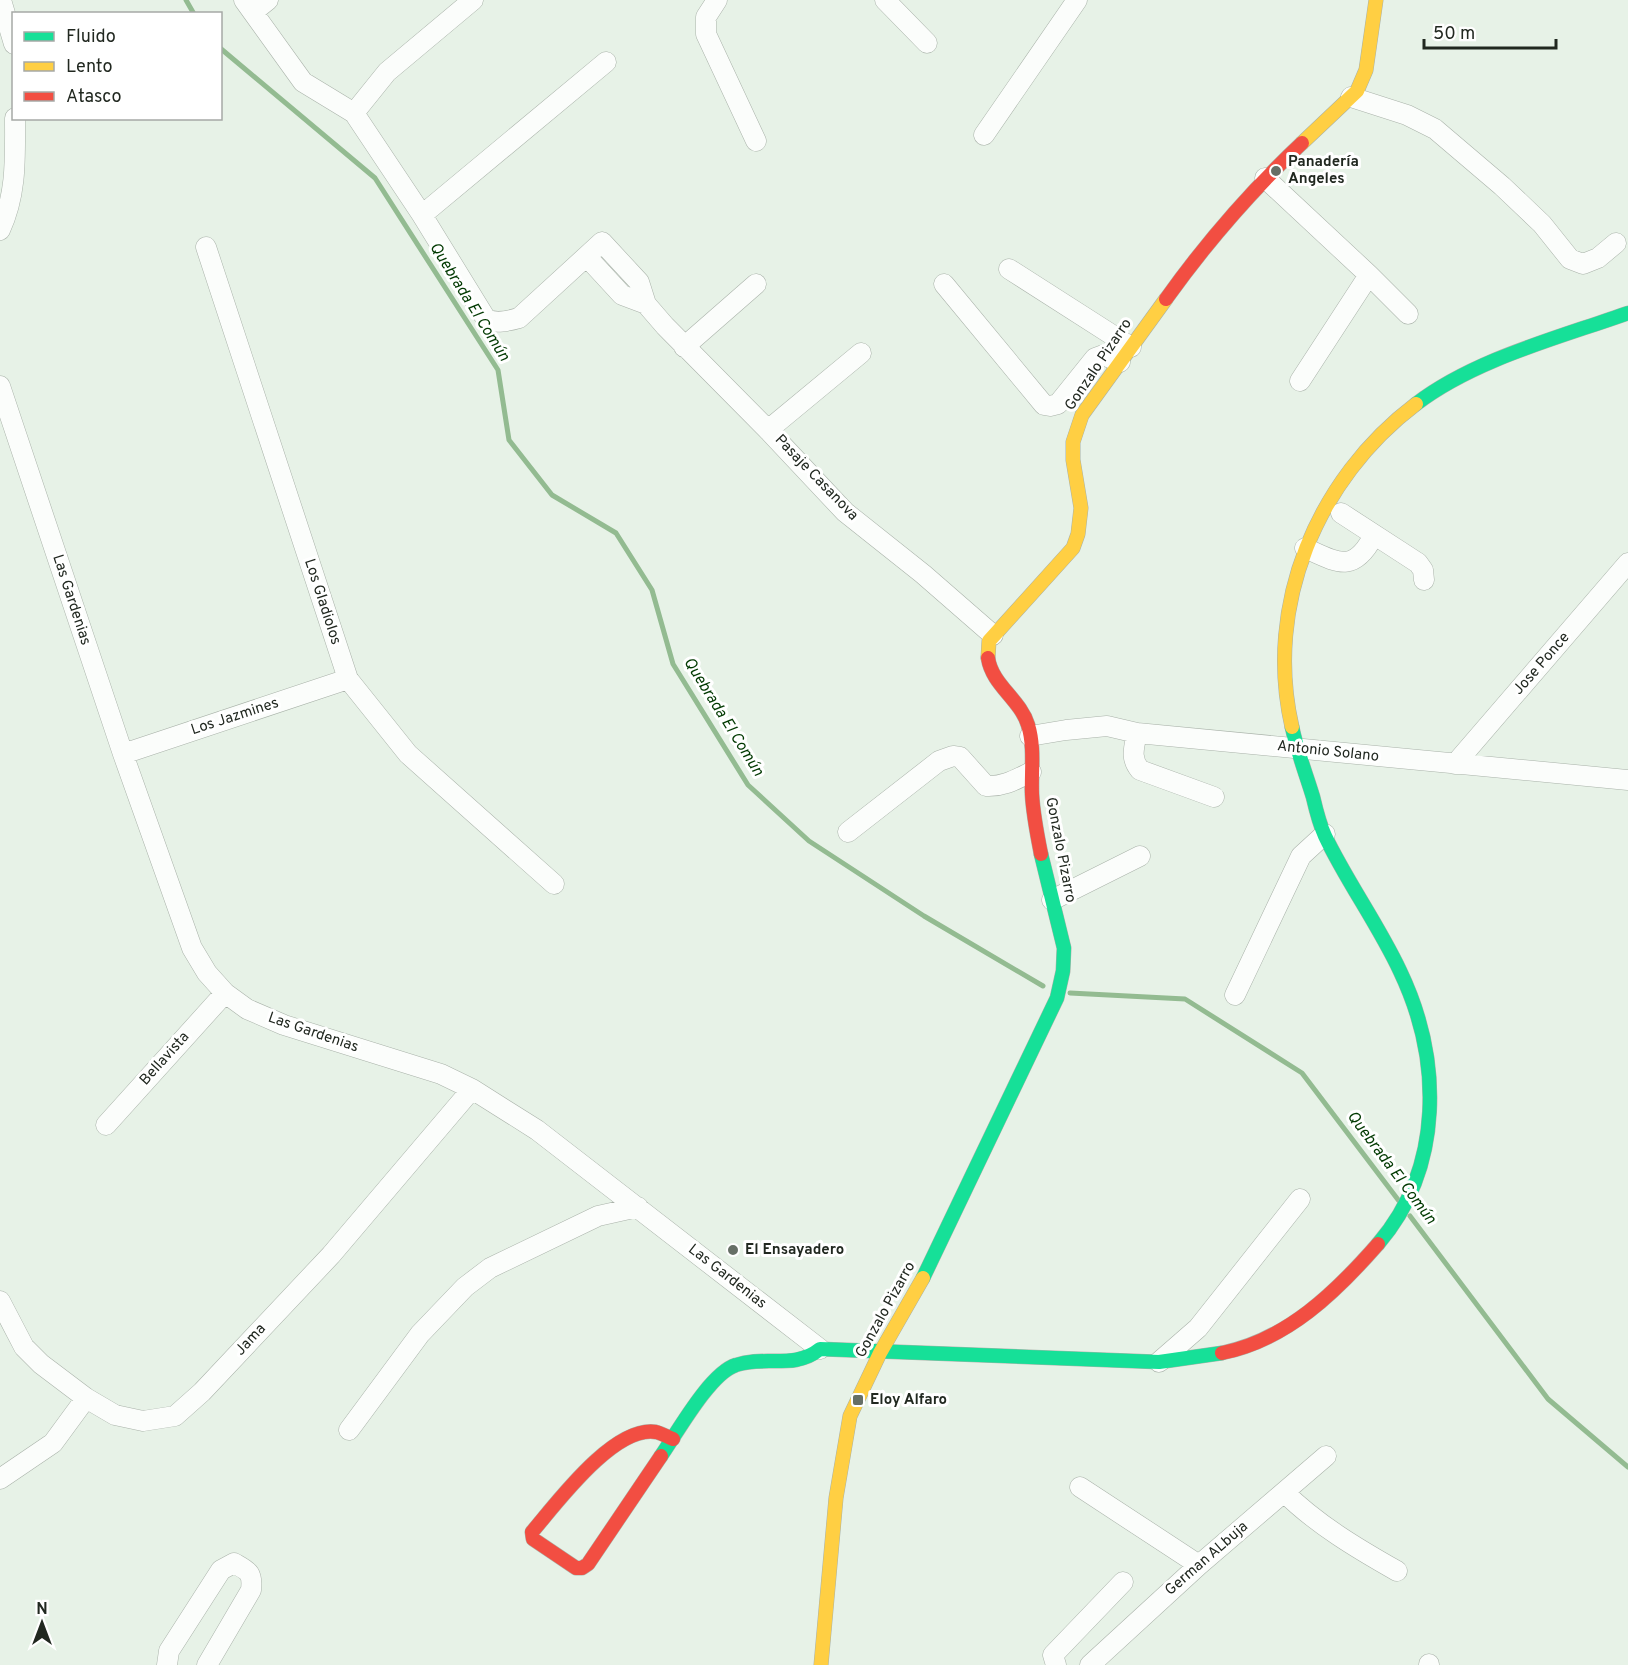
<svg xmlns="http://www.w3.org/2000/svg" width="1628" height="1665" font-family="Overpass,sans-serif">
	<style>
		.lines { fill: none; stroke-linecap: round; stroke-linejoin: round }
		.stream { stroke: #93bb91; stroke-width: 5 }
		.street-casing { stroke: #a9b2a9; stroke-width: 21 }
		.fast-casing { stroke: #a9b2a9; stroke-width: 15 }
		.slow-casing { stroke: #a9b2a9; stroke-width: 15 }
		.jam-casing { stroke: #a9b2a9; stroke-width: 15 }
		.street { stroke: #fbfdfb; stroke-width: 20 }
		.fast { stroke: #16e098; stroke-width: 14 }
		.slow { stroke: #ffcf43; stroke-width: 14 }
		.jam { stroke: #f24e42; stroke-width: 14 }
		.poi-dot { fill: #666f66; stroke: #fff; stroke-width: 2 }
		.labels { text-anchor: middle; dominant-baseline: central; stroke-width: 6; stroke-linejoin: round; paint-order: stroke }
		.poi-label { font-size: 15px; font-weight: bold; fill: #212820; stroke: #fff; text-anchor: start }
		.street-label { font-size: 15px; fill: #212820; stroke: #fff }
		.water-label { font-size: 16px; font-style: italic; fill: #003901; stroke: #fff }
	</style>
	<rect width="100%" height="100%" fill="#e7f2e7"/>
	<g class="lines">
		<path class="stream" d="M 186,0 L 194,14
			M 220,48 L 375,178 L 498,370 L 509,440 L 552,495 L 616,533 L 652,590 L 673,664 L 748,785 L 809,841 L 924,916 L 1043,986
			M 1070,993 L 1185,999 L 1302,1073 L 1399,1201
			M 1410,1216 L 1548,1399 L 1628,1467"/>
		<defs>
			<path id="street" d="M 1,0 L 14,44
				M 244,0 L 303,82 L 354,113 L 422,215 L 486,319 C 496,324 508,321 519,318 L 602,242 L 639,282 L 646,304 L 665,326 L 768,430 L 845,512 L 923,574 L 993,635
				M 717,0 L 706,17 L 706,34 L 756,141
				M 885,0 L 927,43
				M 253,12 L 268,0
				M 1351,97 L 1407,115 L 1435,129 L 1502,186 L 1542,224 L 1570,259 L 1583,264 L 1598,258 L 1616,243
				M 354,113 L 387,72 L 473,0
				M 984,135 L 1077,0
				M 1265,178 L 1369,275 L 1300,381
				M 422,215 L 606,62
				M 0,230 C 17,194 15,157 15,118
				M 206,247 L 348,679 L 408,754 L 554,884
				M 587,257 L 622,295 L 646,304
				M 1009,269 L 1131,347
				M 1369,275 L 1408,314
				M 944,284 L 1044,405 L 1050,406 L 1058,404 L 1095,358 L 1103,355 L 1120,362
				M 684,347 L 756,284
				M 0,386 L 123,754 L 192,948 L 207,973 L 225,993 L 247,1009 L 284,1025 L 441,1074 L 472,1089 L 537,1130 L 820,1349
				M 768,430 L 861,353
				M 1341,513 L 1418,563 L 1423,570 L 1424,580
				M 1305,548 C 1338,563 1354,574 1374,535
				M 1137,733 C 1134,748 1130,758 1140,770 L 1214,797
				M 1030,736 L 1066,730 L 1107,726 L 1137,733 L 1628,780
				M 123,754 L 348,679
				M 1455,764 L 1628,563
				M 848,832 L 939,761 L 953,756 L 960,757 L 986,786 C 1003,787 1015,780 1031,772
				M 1052,900 L 1140,856
				M 1235,995 L 1301,856 L 1325,834
				M 106,1125 L 225,993
				M 0,1301 L 24,1347 L 41,1364 L 86,1398 L 115,1415 L 143,1421 L 175,1416 L 202,1392 L 331,1255 L 472,1089
				M 1159,1362 L 1198,1328 L 1300,1199
				M 349,1430 L 420,1334 L 465,1287 L 490,1268 L 598,1216 L 638,1207
				M 0,1479 L 53,1443 L 86,1398
				M 1080,1487 L 1199,1565
				M 1284,1492 C 1316,1524 1358,1549 1397,1571
				M 1429,1664 L 1429,1665
				M 167,1665 L 169,1651 L 221,1570 L 234,1563 C 248,1571 253,1572 251,1590 L 207,1665
				M 1056,1665 L 1053,1655 L 1123,1582
				M 1090,1665 L 1199,1565 L 1326,1456"/>
			<path id="fast" d="M 1416,404 C 1475,359 1558,338 1628,313
				M 1292,727 C 1297,751 1306,774 1313,797 C 1316,810 1319,823 1325,836 C 1347,882 1378,924 1400,971 C 1442,1059 1444,1167 1378,1244
				M 923,1278 L 1057,998 L 1063,971 L 1064,948 L 1041,854
				M 661,1456 C 677,1433 710,1373 736,1365 C 765,1355 794,1370 820,1349 L 1159,1362 L 1222,1353"/>
			<path id="slow" d="M 1302,143 L 1357,91 L 1366,70 L 1376,0
				M 988,658 L 989,641 L 1073,548 L 1078,534 L 1081,508 L 1073,460 L 1073,442 L 1082,415 L 1166,299
				M 1292,727 C 1264,605 1317,479 1416,404
				M 821,1665 L 836,1498 L 850,1416 L 880,1353 L 923,1278"/>
			<path id="jam" d="M 1166,299 C 1206,243 1252,190 1302,143
				M 988,658 C 992,685 1020,699 1028,725 C 1035,747 1031,772 1032,794 C 1033,814 1037,834 1041,854
				M 1222,1353 C 1287,1340 1336,1292 1378,1244
				M 661,1456 L 588,1564 L 582,1568 L 576,1568 L 533,1539 L 532,1532 C 556,1504 614,1425 656,1432 C 661,1433 668,1437 673,1439"/>
		</defs>
		<use href="#street" class="street-casing"/>
		<use href="#fast" class="fast-casing"/>
		<use href="#slow" class="slow-casing"/>
		<use href="#jam" class="jam-casing"/>
		<use href="#street" class="street"/>
		<use href="#fast" class="fast"/>
		<use href="#slow" class="slow"/>
		<use href="#jam" class="jam"/>
	</g>
	<g class="poi-dot">
		<circle cx="1276" cy="171" r="6"/>
		<circle cx="733" cy="1250" r="6"/>
		<rect x="852" y="1394" width="12" height="12" rx="3"/>
	</g>
	<g class="labels">
		<g class="poi-label">
			<text x="1288" y="162">Panadería<tspan x="1288" dy="17">Angeles</tspan></text>
			<text x="745" y="1250">El Ensayadero</text>
			<text x="870" y="1400">Eloy Alfaro</text>
		</g>
		<g class="street-label">
			<text transform="translate(1099 365) rotate(-56)">Gonzalo Pizarro</text>
			<text transform="translate(816 478) rotate(46)">Pasaje Casanova</text>
			<text transform="translate(71 600) rotate(72)">Las Gardenias</text>
			<text transform="translate(322 602) rotate(72)">Los Gladiolos</text>
			<text transform="translate(1542 664) rotate(-49)">Jose Ponce</text>
			<text transform="translate(235 717) rotate(-18)">Los Jazmines</text>
			<text transform="translate(1328 752) rotate(6)">Antonio Solano</text>
			<text transform="translate(1060 850) rotate(79)">Gonzalo Pizarro</text>
			<text transform="translate(313 1033) rotate(19)">Las Gardenias</text>
			<text transform="translate(165 1059) rotate(-48)">Bellavista</text>
			<text transform="translate(727 1277) rotate(38)">Las Gardenias</text>
			<text transform="translate(886 1310) rotate(-61)">Gonzalo Pizarro</text>
			<text transform="translate(251 1340) rotate(-47)">Jama</text>
			<text transform="translate(1207 1559) rotate(-41)">German ALbuja</text>
		</g>
		<g class="water-label">
			<text transform="translate(469 302) rotate(58)">Quebrada El Común</text>
			<text transform="translate(723 717) rotate(58)">Quebrada El Común</text>
			<text transform="translate(1391 1168) rotate(53)">Quebrada El Común</text>
		</g>
	</g>
	<rect x="12" y="12" width="210" height="108" fill="#ffffff" stroke="#a6a9a6" stroke-width="1.5"/>
	<rect x="24" y="32" width="30" height="9" fill="#16e098" stroke="#a6a9a6" stroke-width="1.5"/>
	<text x="66" y="42" font-size="18" fill="#212820">Fluido</text>
	<rect x="24" y="62" width="30" height="9" fill="#ffcf43" stroke="#a6a9a6" stroke-width="1.5"/>
	<text x="66" y="72" font-size="18" fill="#212820">Lento</text>
	<rect x="24" y="92" width="30" height="9" fill="#f24e42" stroke="#a6a9a6" stroke-width="1.5"/>
	<text x="66" y="102" font-size="18" fill="#212820">Atasco</text>
	<g transform="translate(42 1623)" stroke="#ffffff" stroke-width="4.5" paint-order="stroke">
	<path d="M0-4.5L10 22L0 15L-10 22Z" fill="#212820"/>
	<text y="-9" font-size="16" font-weight="bold" text-anchor="middle" fill="#212820">N</text>
	</g>
	<path d="M1424 39v9h132v-9" fill="none" stroke="#212820" stroke-width="3"/>
	<text x="1433" y="39" font-size="18" fill="#212820" stroke="#ffffff" stroke-width="4.5" paint-order="stroke">50 m</text>
</svg>
